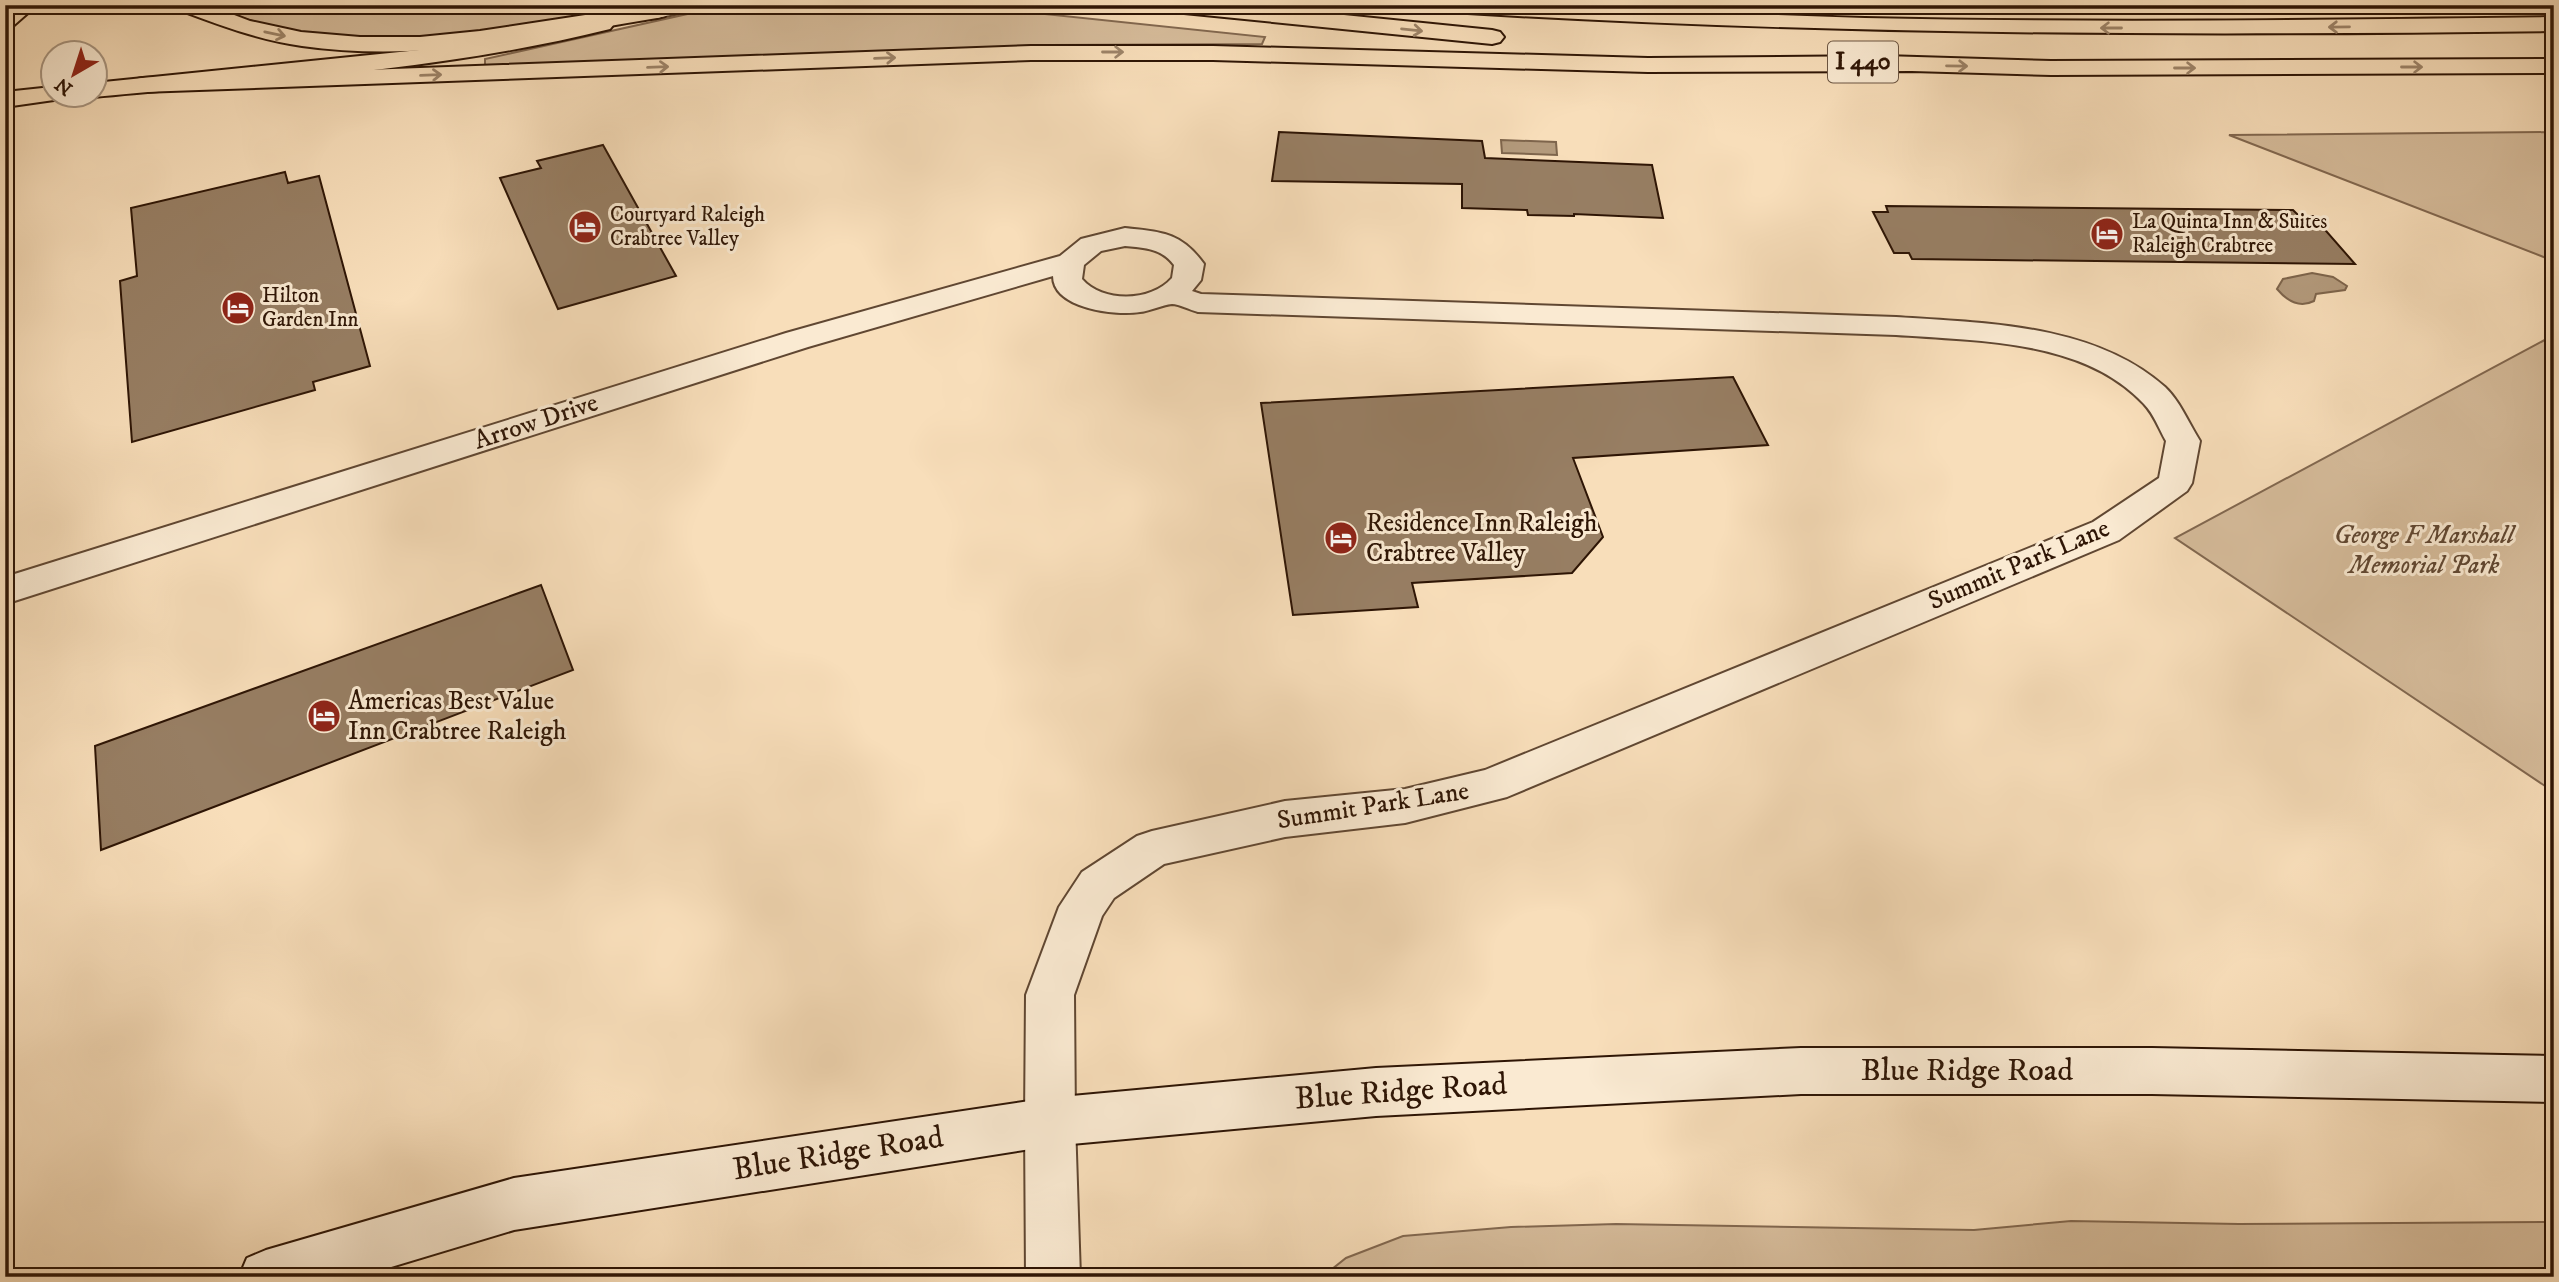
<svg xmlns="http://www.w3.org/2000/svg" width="2559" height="1282" font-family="'IM FELL DW Pica',serif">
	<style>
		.green { fill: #d6bc9b; stroke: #826850; stroke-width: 2 }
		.water { fill: #b39a7c; stroke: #7e654c; stroke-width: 2 }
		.building { fill: #977e63; stroke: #2e1505; stroke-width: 2 }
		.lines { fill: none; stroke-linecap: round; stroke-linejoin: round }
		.minor-casing { stroke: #604732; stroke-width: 4 }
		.tertiary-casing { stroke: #604732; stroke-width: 4 }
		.secondary-casing { stroke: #2e1505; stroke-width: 4 }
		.trunk-casing { stroke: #2e1505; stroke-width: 4 }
		.motorway-casing { stroke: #2e1505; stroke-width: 4 }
		.minor { fill: #faead2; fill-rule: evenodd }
		.tertiary { fill: #faead2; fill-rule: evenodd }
		.secondary { fill: #faead2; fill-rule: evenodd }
		.trunk { fill: #f8deba; fill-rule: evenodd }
		.motorway { fill: #f8deba; fill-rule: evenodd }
		.oneway { stroke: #9d8469 }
		.labels { text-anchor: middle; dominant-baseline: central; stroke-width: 6; stroke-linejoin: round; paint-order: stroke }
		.far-poi-label { font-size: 21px; fill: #2e1505; stroke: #faead2; text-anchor: start }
		.shield { fill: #faead2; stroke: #6b5542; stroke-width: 2 }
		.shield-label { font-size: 24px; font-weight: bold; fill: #2e1505 }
		.street-label { font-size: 26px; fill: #2e1505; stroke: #faead2 }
		.poi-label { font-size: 26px; fill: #2e1505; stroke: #faead2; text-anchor: start }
		.park-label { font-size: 26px; font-style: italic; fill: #604732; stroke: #faead2 }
		.near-street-label { font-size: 32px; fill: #2e1505; stroke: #faead2 }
	</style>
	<rect width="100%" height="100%" fill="#f8deba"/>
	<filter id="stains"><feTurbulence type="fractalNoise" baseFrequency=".00286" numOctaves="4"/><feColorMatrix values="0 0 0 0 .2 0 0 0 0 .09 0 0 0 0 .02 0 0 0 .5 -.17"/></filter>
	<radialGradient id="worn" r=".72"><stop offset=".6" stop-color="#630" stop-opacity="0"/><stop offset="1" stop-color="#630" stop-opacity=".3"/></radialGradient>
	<path class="green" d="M 213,5 L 640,5 C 519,30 326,64 213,5 Z
		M 728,5 L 959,5 L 1265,37 L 1262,44 L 1049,45 L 517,67 L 485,65 L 485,59 Z
		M 1733,5 L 2217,5 L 2221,9 L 2067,13 Z
		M 2554,132 L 2554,261 L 2229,135 Z
		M 2554,335 L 2554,792 L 2175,538 Z
		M 2071,1221 L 2239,1224 L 2554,1222 L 2554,1277 L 1322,1277 L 1346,1258 L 1403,1236 L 1511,1227 L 1616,1224 L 1974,1230 Z"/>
	<path class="water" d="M 1501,140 L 1556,142 L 1557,155 L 1502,153 Z
		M 2312,273 L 2333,277 L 2347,286 L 2345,290 L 2316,294 L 2314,301 C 2300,308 2287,301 2277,289 L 2283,279 Z"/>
	<path class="building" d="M 1279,132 L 1482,141 L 1485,158 L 1652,165 L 1663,218 L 1574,214 L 1574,216 L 1528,215 L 1527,210 L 1462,208 L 1462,184 L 1272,181 Z
		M 603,145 L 676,276 L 558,309 L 500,178 L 541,168 L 537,161 Z
		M 285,172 L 288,183 L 319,176 L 370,366 L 313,382 L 315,390 L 132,442 L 120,281 L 137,276 L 131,208 Z
		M 1886,206 L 2293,210 L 2299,216 L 2313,216 L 2355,264 L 1912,259 L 1909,253 L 1894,253 L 1873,212 L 1888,212 Z
		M 1733,377 L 1768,445 L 1573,458 L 1603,537 L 1572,573 L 1412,583 L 1418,607 L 1293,615 L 1261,403 Z
		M 541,585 L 573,670 L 101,850 L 95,746 Z"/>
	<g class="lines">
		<defs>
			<path id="minor" d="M 1125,228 C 1161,232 1181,232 1204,264 L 1201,280 L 1192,291 L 1201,294 L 1896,317 C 1986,323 2094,324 2165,387 C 2180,401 2189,424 2200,441 L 2192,483 L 2187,491 L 2119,540 L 1507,797 L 1405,823 L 1285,837 L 1164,864 L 1114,898 L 1102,916 L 1074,995 L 1075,1122 L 1068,1139 L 1050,1146 L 1032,1139 L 1025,1122 L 1026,995 L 1059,907 L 1082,872 L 1137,836 L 1152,831 L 1285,801 L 1405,789 L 1485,770 L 2093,522 L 2159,478 L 2166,441 C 2159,429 2154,414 2144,404 C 2084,339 1977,341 1896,335 L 1198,312 C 1190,310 1179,304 1172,304 C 1162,305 1150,311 1140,312 C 1116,316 1053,309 1053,276 L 808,347 L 5,604 L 5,577 L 786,333 L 1060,256 L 1081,239 ZM 1125,246 C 1145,248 1161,248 1174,265 L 1172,278 C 1151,302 1103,303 1082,279 L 1084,265 L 1101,251 Z"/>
			<path id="tertiary" d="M 695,5 L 692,10 L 657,18 L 649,16 L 646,11 L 653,5 Z
				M 1050,1098 L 1068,1105 L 1075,1122 L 1080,1277 L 1026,1277 L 1025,1122 L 1032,1105 Z"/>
			<path id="secondary" d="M 1801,1048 L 2152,1048 L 2554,1056 L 2554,1102 L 2152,1094 L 1801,1094 L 1376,1116 L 1050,1146 L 514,1230 L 358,1277 L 239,1277 L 247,1258 L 266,1250 L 514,1178 L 1050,1098 L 1376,1068 Z"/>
			<path id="trunk" d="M 602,17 L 610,19 L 614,24 L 610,29 C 442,71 266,80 94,97 L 85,94 L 94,94 L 94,83 L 439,48 Z
				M 52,87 L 52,94 L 64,94 L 61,99 L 5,107 L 5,92 Z"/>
			<path id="motorway" d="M 11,5 L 37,5 L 13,26 L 5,28 L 5,10 Z
				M 176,5 L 208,5 L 250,21 L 301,32 L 360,37 L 420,37 L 480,31 L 651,5 L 665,6 L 668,11 L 665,16 L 657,18 C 541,37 420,63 302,46 C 259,40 219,25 179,10 Z
				M 1163,5 L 1244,5 L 1492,30 L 1500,32 L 1504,37 L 1500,42 L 1492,44 L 1174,12 L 1166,10 Z
				M 1440,5 C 1582,5 1723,14 1865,18 C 2095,23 2324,20 2554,17 L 2554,31 C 2186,36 1819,35 1451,12 L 1443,10 Z
				M 1031,46 L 1213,46 L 1648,58 L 1884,56 L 2051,61 L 2554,59 L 2554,73 L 2051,75 L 1912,71 L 1648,72 L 1213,60 L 1031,60 L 142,92 L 133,90 L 130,85 L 133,80 L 142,78 Z"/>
		</defs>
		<use href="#minor" class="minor-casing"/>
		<use href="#tertiary" class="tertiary-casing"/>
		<use href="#secondary" class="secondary-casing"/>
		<use href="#trunk" class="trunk-casing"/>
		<use href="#motorway" class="motorway-casing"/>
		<use href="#minor" class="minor"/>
		<use href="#tertiary" class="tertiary"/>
		<use href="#secondary" class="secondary"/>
		<use href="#trunk" class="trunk"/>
		<use href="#motorway" class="motorway"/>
	</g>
	<defs><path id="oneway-shaft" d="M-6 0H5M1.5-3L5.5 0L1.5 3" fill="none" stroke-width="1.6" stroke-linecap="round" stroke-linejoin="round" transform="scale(1.75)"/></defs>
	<g class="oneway">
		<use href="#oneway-shaft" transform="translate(2339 27) rotate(179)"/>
		<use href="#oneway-shaft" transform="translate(2111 28) rotate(180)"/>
		<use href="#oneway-shaft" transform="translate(1412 30) rotate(6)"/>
		<use href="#oneway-shaft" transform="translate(275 34) rotate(12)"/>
		<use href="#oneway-shaft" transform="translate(1113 52)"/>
		<use href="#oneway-shaft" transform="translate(885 58) rotate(-2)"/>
		<use href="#oneway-shaft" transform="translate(1957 66) rotate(1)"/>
		<use href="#oneway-shaft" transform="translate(658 67) rotate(-2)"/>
		<use href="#oneway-shaft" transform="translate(2412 67)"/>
		<use href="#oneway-shaft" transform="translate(2185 68)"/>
		<use href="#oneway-shaft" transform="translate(431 75) rotate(-2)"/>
	</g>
	<defs>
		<symbol id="hotel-disc" viewBox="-11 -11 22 22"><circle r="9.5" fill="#8f2418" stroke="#faead2"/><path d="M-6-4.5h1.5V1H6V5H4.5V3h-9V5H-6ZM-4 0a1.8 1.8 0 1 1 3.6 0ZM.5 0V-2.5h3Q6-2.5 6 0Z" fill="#fff"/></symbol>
	</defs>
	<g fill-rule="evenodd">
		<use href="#hotel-disc" x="566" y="208" width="38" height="38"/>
		<use href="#hotel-disc" x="2088" y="215" width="38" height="38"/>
		<use href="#hotel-disc" x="219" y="289" width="38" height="38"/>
		<use href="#hotel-disc" x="1322" y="519" width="38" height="38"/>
		<use href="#hotel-disc" x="305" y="697" width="38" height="38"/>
	</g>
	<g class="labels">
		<g class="far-poi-label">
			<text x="610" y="215">Courtyard Raleigh<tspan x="610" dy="24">Crabtree Valley</tspan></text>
			<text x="2132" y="222">La Quinta Inn &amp; Suites<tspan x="2132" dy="24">Raleigh Crabtree</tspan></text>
			<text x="262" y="296">Hilton<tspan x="262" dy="24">Garden Inn</tspan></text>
		</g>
		<rect class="shield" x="1828" y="41.5" width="70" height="41" rx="5"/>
		<g class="shield-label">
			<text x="1863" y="62">I 440</text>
		</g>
		<g class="street-label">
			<text transform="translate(536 422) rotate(-18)">Arrow Drive</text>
			<text transform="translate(2019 565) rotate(-23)">Summit Park Lane</text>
			<text transform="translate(1373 806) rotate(-9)">Summit Park Lane</text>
		</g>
		<g class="poi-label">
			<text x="1366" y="523">Residence Inn Raleigh<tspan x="1366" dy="30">Crabtree Valley</tspan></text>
			<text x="348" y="701">Americas Best Value<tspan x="348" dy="30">Inn Crabtree Raleigh</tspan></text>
		</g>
		<g class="park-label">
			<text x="2424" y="535">George F Marshall<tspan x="2424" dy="30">Memorial Park</tspan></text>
		</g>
		<g class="near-street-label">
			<text x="1967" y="1071">Blue Ridge Road</text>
			<text transform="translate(1401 1092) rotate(-4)">Blue Ridge Road</text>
			<text transform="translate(838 1154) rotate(-9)">Blue Ridge Road</text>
		</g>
	</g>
	<rect width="2559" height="1282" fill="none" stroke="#f8deba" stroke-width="28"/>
	<rect x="7" y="7" width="2545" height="1268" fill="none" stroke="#2e1505" stroke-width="3.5"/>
	<rect x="14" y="14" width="2531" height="1254" fill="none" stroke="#2e1505" stroke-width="2"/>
	<g transform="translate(74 74) rotate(219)"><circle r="33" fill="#faead2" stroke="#a89580" stroke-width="2"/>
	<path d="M0-5L12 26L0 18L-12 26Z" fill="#8f2418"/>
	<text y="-10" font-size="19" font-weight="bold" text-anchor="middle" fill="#2e1505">N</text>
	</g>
	<rect width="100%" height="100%" filter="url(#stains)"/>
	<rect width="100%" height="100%" fill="url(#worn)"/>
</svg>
